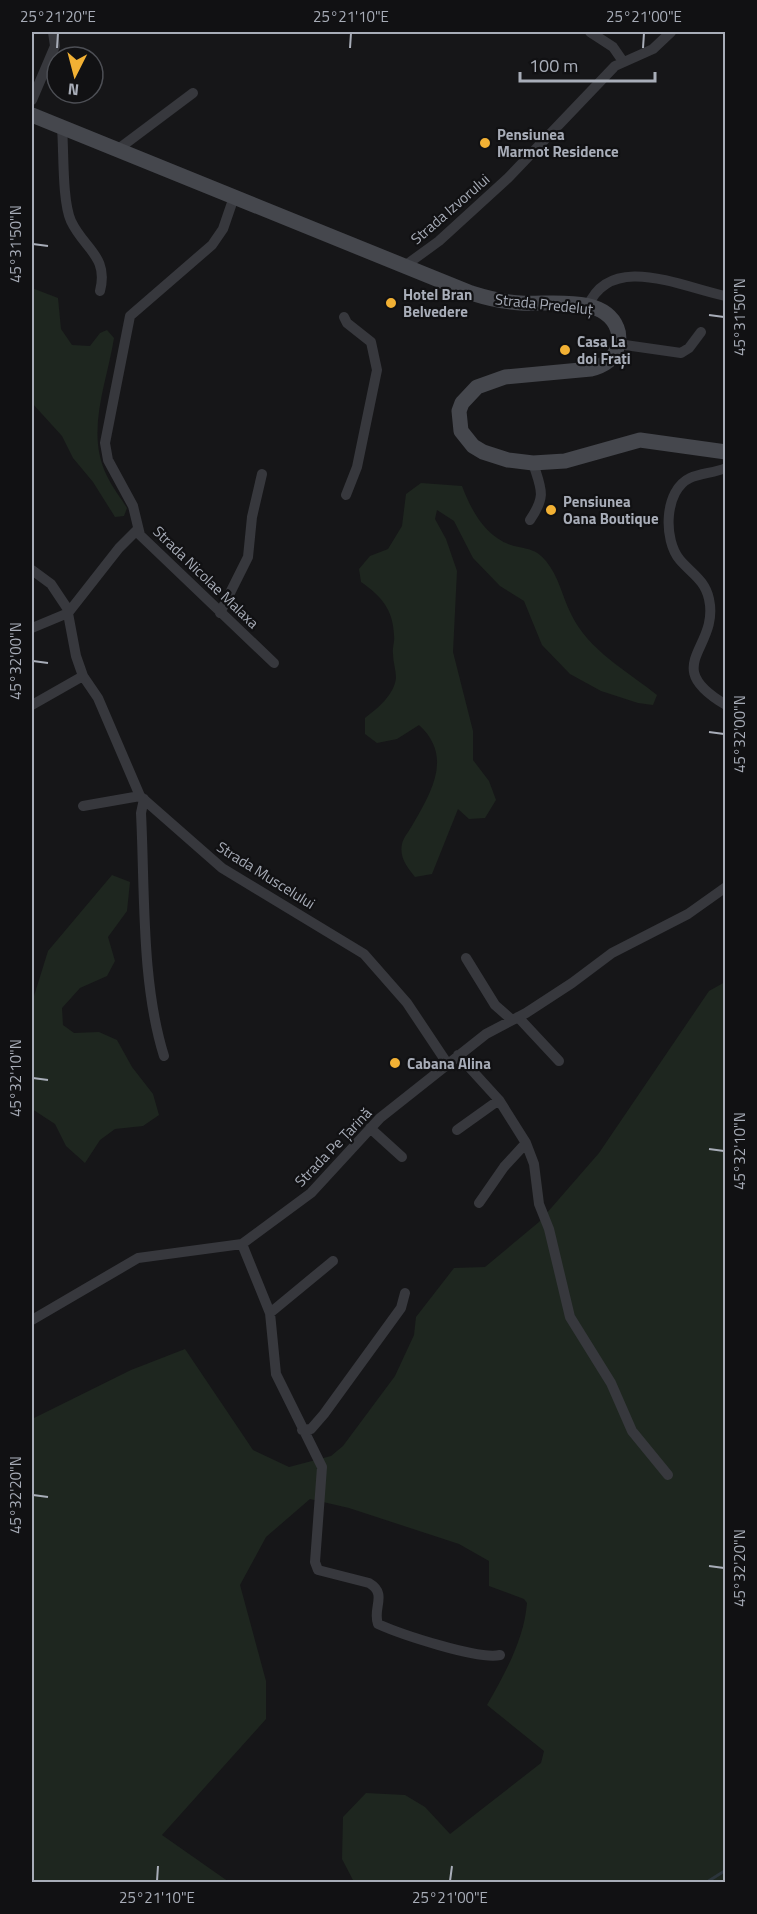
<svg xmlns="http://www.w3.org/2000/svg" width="757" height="1914" font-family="'Titillium Web',sans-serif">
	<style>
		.green { fill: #1e261f }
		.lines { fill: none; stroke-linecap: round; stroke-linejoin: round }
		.stream { stroke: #2c353c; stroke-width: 3 }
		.minor { stroke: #37383d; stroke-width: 10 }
		.secondary { stroke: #45474d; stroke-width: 15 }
		.ticks { fill: none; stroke: #a8adb8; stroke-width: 2 }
		.poi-dot { fill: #f2b134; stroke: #111113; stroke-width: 2 }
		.labels { text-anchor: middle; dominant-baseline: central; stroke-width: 4.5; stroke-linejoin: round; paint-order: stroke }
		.poi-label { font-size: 15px; font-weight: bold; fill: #a8adb8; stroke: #111113; text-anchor: start }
		.street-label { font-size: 15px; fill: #a8adb8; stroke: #111113 }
		.neatline { fill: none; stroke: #a8adb8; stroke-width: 2 }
		.ticks-label { font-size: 15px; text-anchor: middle; fill: #a8adb8 }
	</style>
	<rect width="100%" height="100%" fill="#161618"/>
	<path class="green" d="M 32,288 L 58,298 L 61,329 L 72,345 L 90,346 L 100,333 L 107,330 L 114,338 C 107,383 85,432 107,476 C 112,487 121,498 127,508 L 124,516 L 115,517 L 93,482 L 73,458 L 62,436 L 32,403 Z
		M 421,483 L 462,486 C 472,512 486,538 514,546 C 528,549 536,549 546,561 C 559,577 562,596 571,614 C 588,650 627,671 657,695 L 653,705 L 638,703 L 601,691 L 570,674 L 542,645 L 524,601 L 500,586 L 473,558 L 454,521 L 437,510 L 435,519 L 446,539 L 457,571 L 453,652 L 473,731 L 473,760 L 489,781 L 496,800 L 485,818 L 469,819 L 458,809 L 432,874 L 415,877 C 408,868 399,858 402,844 C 403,838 410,830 413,824 C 432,791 453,756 419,725 L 397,739 L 377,743 L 365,734 L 365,718 C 378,708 394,695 396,678 C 396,670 393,662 393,654 C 392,648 395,642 394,635 C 393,609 381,596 361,582 L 359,569 L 370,556 L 388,549 L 402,526 L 406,494 Z
		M 112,875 L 130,882 L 127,911 L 108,937 L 115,961 L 107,976 L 80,988 L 62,1008 L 63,1025 L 74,1033 L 99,1032 L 117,1040 L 132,1067 L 153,1094 L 159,1115 L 143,1126 L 115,1129 L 100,1140 L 85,1163 L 66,1146 L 55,1124 L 32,1109 L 32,997 L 34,996 L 48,951 Z
		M 725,982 L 725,1882 L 354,1882 L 342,1859 L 343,1817 L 366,1793 L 405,1795 L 425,1807 L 450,1834 L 541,1763 L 544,1751 L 487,1705 C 505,1673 524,1640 527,1603 L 524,1599 L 489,1586 L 489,1561 L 459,1544 L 349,1508 L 310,1499 L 266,1537 L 240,1585 L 266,1681 L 266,1719 L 162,1835 L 229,1882 L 32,1882 L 32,1419 L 131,1370 L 185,1349 L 253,1450 L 289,1467 L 331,1456 L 343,1446 L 395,1376 L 414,1335 L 416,1317 L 454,1268 L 485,1267 L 539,1222 L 599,1153 L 709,991 Z"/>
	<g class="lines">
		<path class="stream" d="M 707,1882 L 726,1870"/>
		<path class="minor" d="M 590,32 L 613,47 L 622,60
			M 32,100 L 55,46 L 53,32
			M 62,128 C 64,151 62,201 71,221 C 84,249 109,256 100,291
			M 117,150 L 193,93
			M 234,197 L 223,229 L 212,245 L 130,316 L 105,443 L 108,460 L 133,506 L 140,535 L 274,663
			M 406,265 L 439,241 L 508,178 L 615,66 L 653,49 L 671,32
			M 588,306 C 611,251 684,288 726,296
			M 344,317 L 347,323 L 371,342 L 377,370 L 357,467 L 346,495
			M 618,344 L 681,353 L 689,348 L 701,332
			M 726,468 C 714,473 701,473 690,478 C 664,490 663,540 680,560 C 691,573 705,580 709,599 C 720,649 658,665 726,705
			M 530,520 C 547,495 541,489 533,463
			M 32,570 L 51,584 L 67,608 L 76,656 L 83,676 L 98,698 L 140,796 L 222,868 L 364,954 L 407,1003 L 447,1063
			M 220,613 L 248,557 L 252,517 L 262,474
			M 32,628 L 68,613 L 119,548 L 138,529
			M 32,705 L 83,676
			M 144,799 L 141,813 C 145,891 141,983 164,1056
			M 83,806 L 140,796
			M 466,958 L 495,1005 L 512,1020
			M 518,1017 L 559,1061
			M 458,1055 L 499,1100 L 526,1143 L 534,1164 L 539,1204 L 549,1229 L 570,1317 L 611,1383 L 632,1431 L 668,1475
			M 370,1128 L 402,1157
			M 457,1130 L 499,1100
			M 479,1203 L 504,1167 L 526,1143
			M 242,1244 L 270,1313 L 276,1374 L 322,1467 L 315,1562 L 318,1570 L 369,1583 C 388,1594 372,1608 378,1624 C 400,1634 478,1660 500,1655
			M 270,1313 L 333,1261
			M 32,1320 L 138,1258 L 242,1244 L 311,1193 L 380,1118 L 486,1034 L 526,1013 L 572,983 L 612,953 L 688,914 L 726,887
			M 302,1430 L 311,1429 L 324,1414 L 401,1308 L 405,1293"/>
		<path class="secondary" d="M 32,115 L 471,293 C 487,298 503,302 520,303 C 549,305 604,294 617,328 C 620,335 619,343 616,351 C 612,361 602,366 591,369 L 505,377 L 477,387 L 462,403 L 459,411 L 461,431 L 473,446 L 483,452 L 508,460 L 533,463 L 565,461 L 640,440 L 726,452"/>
	</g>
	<path class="ticks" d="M 57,48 L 58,33M 350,48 L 351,33M 643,48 L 644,33M 33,244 L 48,246M 709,315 L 724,317M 33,661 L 48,663M 709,732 L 724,734M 33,1078 L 48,1080M 709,1149 L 724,1151M 33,1495 L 48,1497M 709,1566 L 724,1568M 157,1881 L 158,1866M 450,1881 L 452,1866"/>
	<g class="poi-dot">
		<circle cx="485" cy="143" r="6"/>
		<circle cx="391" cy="303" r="6"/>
		<circle cx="565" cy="350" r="6"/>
		<circle cx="551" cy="510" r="6"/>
		<circle cx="395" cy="1063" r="6"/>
	</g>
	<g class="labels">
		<g class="poi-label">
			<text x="497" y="134">Pensiunea<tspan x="497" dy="17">Marmot Residence</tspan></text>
			<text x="403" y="294">Hotel Bran<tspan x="403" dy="17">Belvedere</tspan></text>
			<text x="577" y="341">Casa La<tspan x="577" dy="17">doi Frați</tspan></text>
			<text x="563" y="501">Pensiunea<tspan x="563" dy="17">Oana Boutique</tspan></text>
			<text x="407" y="1063">Cabana Alina</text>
		</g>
		<g class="street-label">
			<text transform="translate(450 209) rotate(-41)">Strada Izvorului</text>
			<text transform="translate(544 304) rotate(6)">Strada Predeluț</text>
			<text transform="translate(206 577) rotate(44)">Strada Nicolae Malaxa</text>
			<text transform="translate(266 875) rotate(32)">Strada Muscelului</text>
			<text transform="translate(333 1147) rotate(-46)">Strada Pe Țarină</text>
		</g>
	</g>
	<rect width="757" height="1914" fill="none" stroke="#111113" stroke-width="66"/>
	<g transform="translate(75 75) rotate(186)"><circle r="28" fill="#111113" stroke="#4d4f55" stroke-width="1.5"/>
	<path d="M0-4.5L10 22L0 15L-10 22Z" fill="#f2b134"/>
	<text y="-9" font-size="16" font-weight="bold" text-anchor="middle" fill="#a8adb8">N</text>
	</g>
	<path d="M520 72v9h135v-9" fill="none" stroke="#a8adb8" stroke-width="3"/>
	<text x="529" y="72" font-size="18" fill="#a8adb8" stroke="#111113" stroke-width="4.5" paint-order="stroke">100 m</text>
	<rect x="33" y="33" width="691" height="1848" class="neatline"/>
	<g class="ticks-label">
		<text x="58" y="22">25°21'20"E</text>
		<text x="351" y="22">25°21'10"E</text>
		<text x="644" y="22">25°21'00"E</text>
		<text transform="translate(16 244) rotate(-90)" y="5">45°31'50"N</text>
		<text transform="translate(740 317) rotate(-90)" y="5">45°31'50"N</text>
		<text transform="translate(16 661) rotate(-90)" y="5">45°32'00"N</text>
		<text transform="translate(740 734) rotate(-90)" y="5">45°32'00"N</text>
		<text transform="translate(16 1078) rotate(-90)" y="5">45°32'10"N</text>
		<text transform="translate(740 1151) rotate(-90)" y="5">45°32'10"N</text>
		<text transform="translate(16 1495) rotate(-90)" y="5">45°32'20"N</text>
		<text transform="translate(740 1568) rotate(-90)" y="5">45°32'20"N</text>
		<text x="157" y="1903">25°21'10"E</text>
		<text x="450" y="1903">25°21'00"E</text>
	</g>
</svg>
